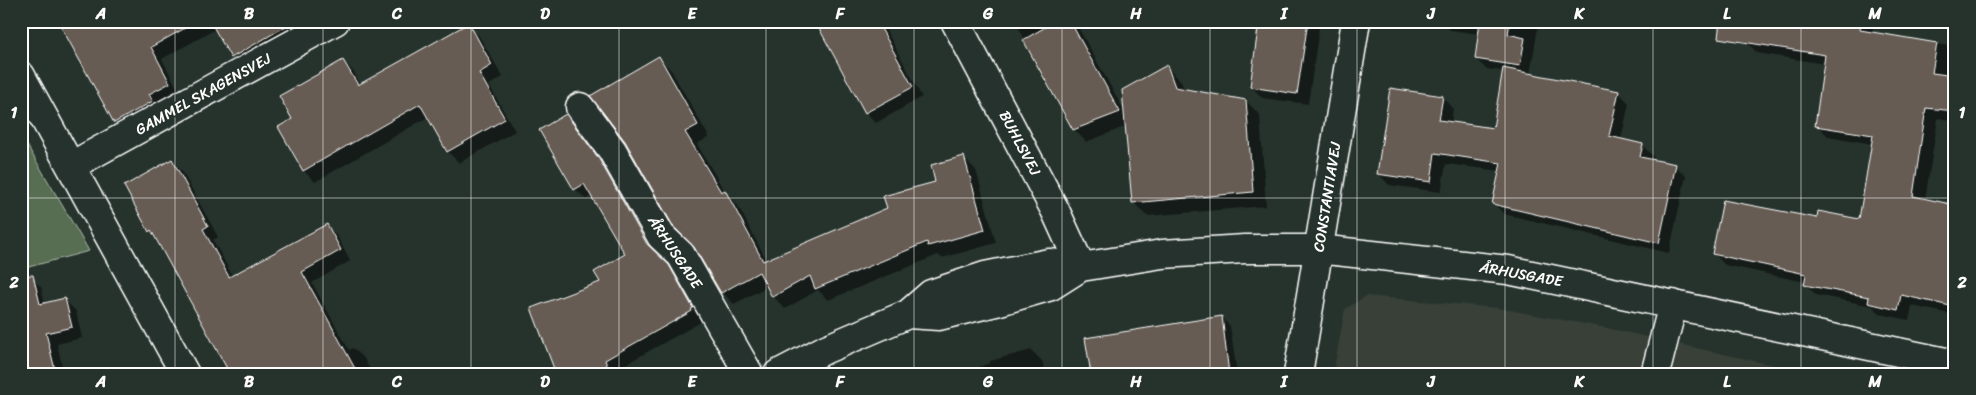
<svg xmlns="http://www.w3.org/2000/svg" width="1976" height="395" font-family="Sriracha,sans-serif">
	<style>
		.built { fill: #393f38 }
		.green { fill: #596e52; stroke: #acb6a8 }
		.shadow { fill: #0007 }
		.building { fill: #665b53; stroke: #fff }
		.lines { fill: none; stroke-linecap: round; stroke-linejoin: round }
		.minor-casing { stroke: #fff; stroke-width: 31 }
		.minor { stroke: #26332d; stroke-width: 28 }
		.grid { fill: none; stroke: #fff; stroke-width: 1; stroke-opacity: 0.55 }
		.labels { text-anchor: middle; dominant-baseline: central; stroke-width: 4; stroke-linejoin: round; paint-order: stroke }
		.street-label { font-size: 15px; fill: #fff; stroke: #26332d }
		.neatline { fill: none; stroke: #fff; stroke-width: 2 }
		.grid-label { font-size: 16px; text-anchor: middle; font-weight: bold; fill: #fff }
	</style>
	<rect width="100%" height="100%" fill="#26332d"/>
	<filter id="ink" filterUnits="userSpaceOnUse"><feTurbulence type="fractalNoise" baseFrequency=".02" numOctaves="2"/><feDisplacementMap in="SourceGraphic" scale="10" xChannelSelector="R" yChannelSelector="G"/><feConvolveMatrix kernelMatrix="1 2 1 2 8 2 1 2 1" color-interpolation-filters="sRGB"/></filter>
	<g filter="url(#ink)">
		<path class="built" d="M 1366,296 L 1498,308 L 1607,328 L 1813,374 L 1333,374 L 1345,309 Z"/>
		<path class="green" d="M 21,135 L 89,251 L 21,269 Z"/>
		<path class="shadow" d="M 65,21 L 327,21 L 244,69 L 232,57 L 216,29 L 162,59 L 181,95 L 127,134 L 115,122 Z
			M 816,21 L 881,21 L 922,97 L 876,123 L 866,112 Z
			M 1015,21 L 1093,21 L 1079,29 L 1126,114 L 1167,67 L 1181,81 L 1184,90 L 1246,101 L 1260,115 L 1266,206 L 1147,216 L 1133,202 L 1127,126 L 1086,142 L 1074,129 Z
			M 1259,21 L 1320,21 L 1308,104 L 1262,98 L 1251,86 L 1260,21 Z
			M 1442,21 L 1539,21 L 1530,75 L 1618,92 L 1629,103 L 1621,140 L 1642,145 L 1653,156 L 1652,161 L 1675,166 L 1686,176 L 1669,253 L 1504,214 L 1493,203 L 1501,171 L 1446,164 L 1441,192 L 1389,185 L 1379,174 L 1442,97 L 1453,108 L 1451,123 L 1494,129 L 1504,71 L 1486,69 L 1476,59 L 1479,34 L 1450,30 Z
			M 1749,21 L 1874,21 L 1872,33 L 1955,47 L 1955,121 L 1938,118 L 1925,200 L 1955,207 L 1955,315 L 1912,306 L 1909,320 L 1881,314 L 1872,306 L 1816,295 L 1805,284 L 1805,282 L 1725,265 L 1713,253 L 1818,219 L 1860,221 L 1873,144 L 1828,136 L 1817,125 L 1825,64 L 1757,53 L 1746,41 Z
			M 468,25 L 479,36 L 503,77 L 489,85 L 515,131 L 459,163 L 448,152 L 428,117 L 315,182 L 304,171 L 279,127 L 293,119 L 343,61 L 354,72 L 361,85 Z
			M 659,58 L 671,70 L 709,137 L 697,144 L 725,192 L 737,204 L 767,261 L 888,208 L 937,183 L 963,157 L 976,170 L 996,243 L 942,258 L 938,255 L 828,300 L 818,290 L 785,309 L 773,296 L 768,286 L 734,304 L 722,292 Z
			M 566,115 L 577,126 L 609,171 L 658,256 L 679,277 L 703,318 L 700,320 L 701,322 L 615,370 L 616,374 L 560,374 L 602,283 L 627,255 L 593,195 L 586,199 L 575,189 Z
			M 171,161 L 182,171 L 218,237 L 213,240 L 233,277 L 327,226 L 337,236 L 350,261 L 312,283 L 349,350 L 353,348 L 364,358 L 372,374 L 232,374 L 157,237 L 150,231 L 126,186 Z
			M 30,276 L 41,287 L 45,304 L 64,300 L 76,311 L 82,338 L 57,344 L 64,374 L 21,374 Z
			M 1221,317 L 1230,326 L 1237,374 L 1092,374 Z
			M 1031,350 L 1042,361 L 1046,374 L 960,374 L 990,363 L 990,361 Z"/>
		<path class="building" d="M 58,21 L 196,22 L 151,47 L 170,83 L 149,94 L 153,101 L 114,123 Z
			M 210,21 L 295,21 L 231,58 Z
			M 815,21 L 877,21 L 913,87 L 865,113 Z
			M 1056,21 L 1070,21 L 1120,112 L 1073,130 L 1023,40 Z
			M 1259,21 L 1308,21 L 1297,94 L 1250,87 Z
			M 1480,21 L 1510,21 L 1508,34 L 1525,38 L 1520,66 L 1475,59 Z
			M 1720,21 L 1861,21 L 1860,30 L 1937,43 L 1932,73 L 1955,76 L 1955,111 L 1926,108 L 1913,196 L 1955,205 L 1955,307 L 1901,295 L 1898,310 L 1868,303 L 1869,297 L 1804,285 L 1806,274 L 1712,254 L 1723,200 L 1817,218 L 1818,211 L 1859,219 L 1873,135 L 1815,126 L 1825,55 L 1718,38 Z
			M 469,23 L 492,65 L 479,73 L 505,119 L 447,152 L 420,104 L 303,171 L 278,127 L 292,119 L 279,96 L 343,60 L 358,85 Z
			M 659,56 L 698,125 L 685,132 L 721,192 L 725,190 L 763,261 L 887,208 L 883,196 L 935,182 L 931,165 L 964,156 L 985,230 L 928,246 L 927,242 L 815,289 L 810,276 L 772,297 L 759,272 L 721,293 L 694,247 L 673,226 L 625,141 L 590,96 Z
			M 1167,65 L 1175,87 L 1246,100 L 1253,192 L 1132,203 L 1122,90 Z
			M 1503,68 L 1619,91 L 1609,136 L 1643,144 L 1640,157 L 1676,164 L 1659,243 L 1492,204 L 1501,163 L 1435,153 L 1431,182 L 1377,174 L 1390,88 L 1443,96 L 1439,120 L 1493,128 Z
			M 566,114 L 599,159 L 647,244 L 669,265 L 693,308 L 691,309 L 692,311 L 605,360 L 610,374 L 556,374 L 531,308 L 600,282 L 594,272 L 625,254 L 584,184 L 574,190 L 539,130 Z
			M 172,159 L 208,226 L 203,229 L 229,277 L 327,224 L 341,250 L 302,272 L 358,374 L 230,374 L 151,230 L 149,232 L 124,186 Z
			M 33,275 L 40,304 L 65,298 L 72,327 L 46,333 L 56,374 L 21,374 L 21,276 Z
			M 1222,316 L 1229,374 L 1091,374 L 1085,338 Z"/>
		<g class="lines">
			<defs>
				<path id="minor" d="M 955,21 L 1055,210 L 1081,267
					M 21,76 L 185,374
					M 580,107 L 612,150 L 661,236 L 681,255 L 749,374
					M 71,166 L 335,21
					M 908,314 L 939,316 L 996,302 L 1051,286 L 1081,267
					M 778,374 L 826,349 L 908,314 L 931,294 L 985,276 L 1049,263 L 1081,267 L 1162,254 L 1245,249 L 1318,249 L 1508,270 L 1955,364
					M 1298,374 L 1356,21
					M 1655,374 L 1673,304"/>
			</defs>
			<use href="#minor" class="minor-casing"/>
			<use href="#minor" class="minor"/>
		</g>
	</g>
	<path class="grid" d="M 175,21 L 175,374M 323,21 L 323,374M 471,21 L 471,374M 619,21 L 619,374M 766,21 L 766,374M 914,21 L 914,374M 1062,21 L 1062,374M 1210,21 L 1210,374M 1357,21 L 1357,374M 1505,21 L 1505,374M 1653,21 L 1653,374M 1801,21 L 1801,374M 21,198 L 1955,198"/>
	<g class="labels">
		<g class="street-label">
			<text transform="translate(203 94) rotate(-29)">GAMMEL SKAGENSVEJ</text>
			<text transform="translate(1020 143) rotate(62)">BUHLSVEJ</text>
			<text transform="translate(1327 197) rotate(-81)">CONSTANTIAVEJ</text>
			<text transform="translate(675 252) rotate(56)">ÅRHUSGADE</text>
			<text transform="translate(1521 274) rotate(10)">ÅRHUSGADE</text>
		</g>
	</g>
	<rect width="1976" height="395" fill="none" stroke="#26332d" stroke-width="55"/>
	<rect x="28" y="28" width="1920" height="340" class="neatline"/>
	<g class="grid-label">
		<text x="101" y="19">A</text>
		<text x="249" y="19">B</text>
		<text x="397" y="19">C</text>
		<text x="545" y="19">D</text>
		<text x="692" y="19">E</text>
		<text x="840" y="19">F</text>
		<text x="988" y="19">G</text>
		<text x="1136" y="19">H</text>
		<text x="1284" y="19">I</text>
		<text x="1431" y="19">J</text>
		<text x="1579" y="19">K</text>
		<text x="1727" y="19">L</text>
		<text x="1875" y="19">M</text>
		<text x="14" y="118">1</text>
		<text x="1962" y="118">1</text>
		<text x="14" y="288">2</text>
		<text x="1962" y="288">2</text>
		<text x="101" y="387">A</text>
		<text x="249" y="387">B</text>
		<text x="397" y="387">C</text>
		<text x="545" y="387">D</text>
		<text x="692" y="387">E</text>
		<text x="840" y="387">F</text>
		<text x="988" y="387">G</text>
		<text x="1136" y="387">H</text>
		<text x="1284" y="387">I</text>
		<text x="1431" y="387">J</text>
		<text x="1579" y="387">K</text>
		<text x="1727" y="387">L</text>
		<text x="1875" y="387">M</text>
	</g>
</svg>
